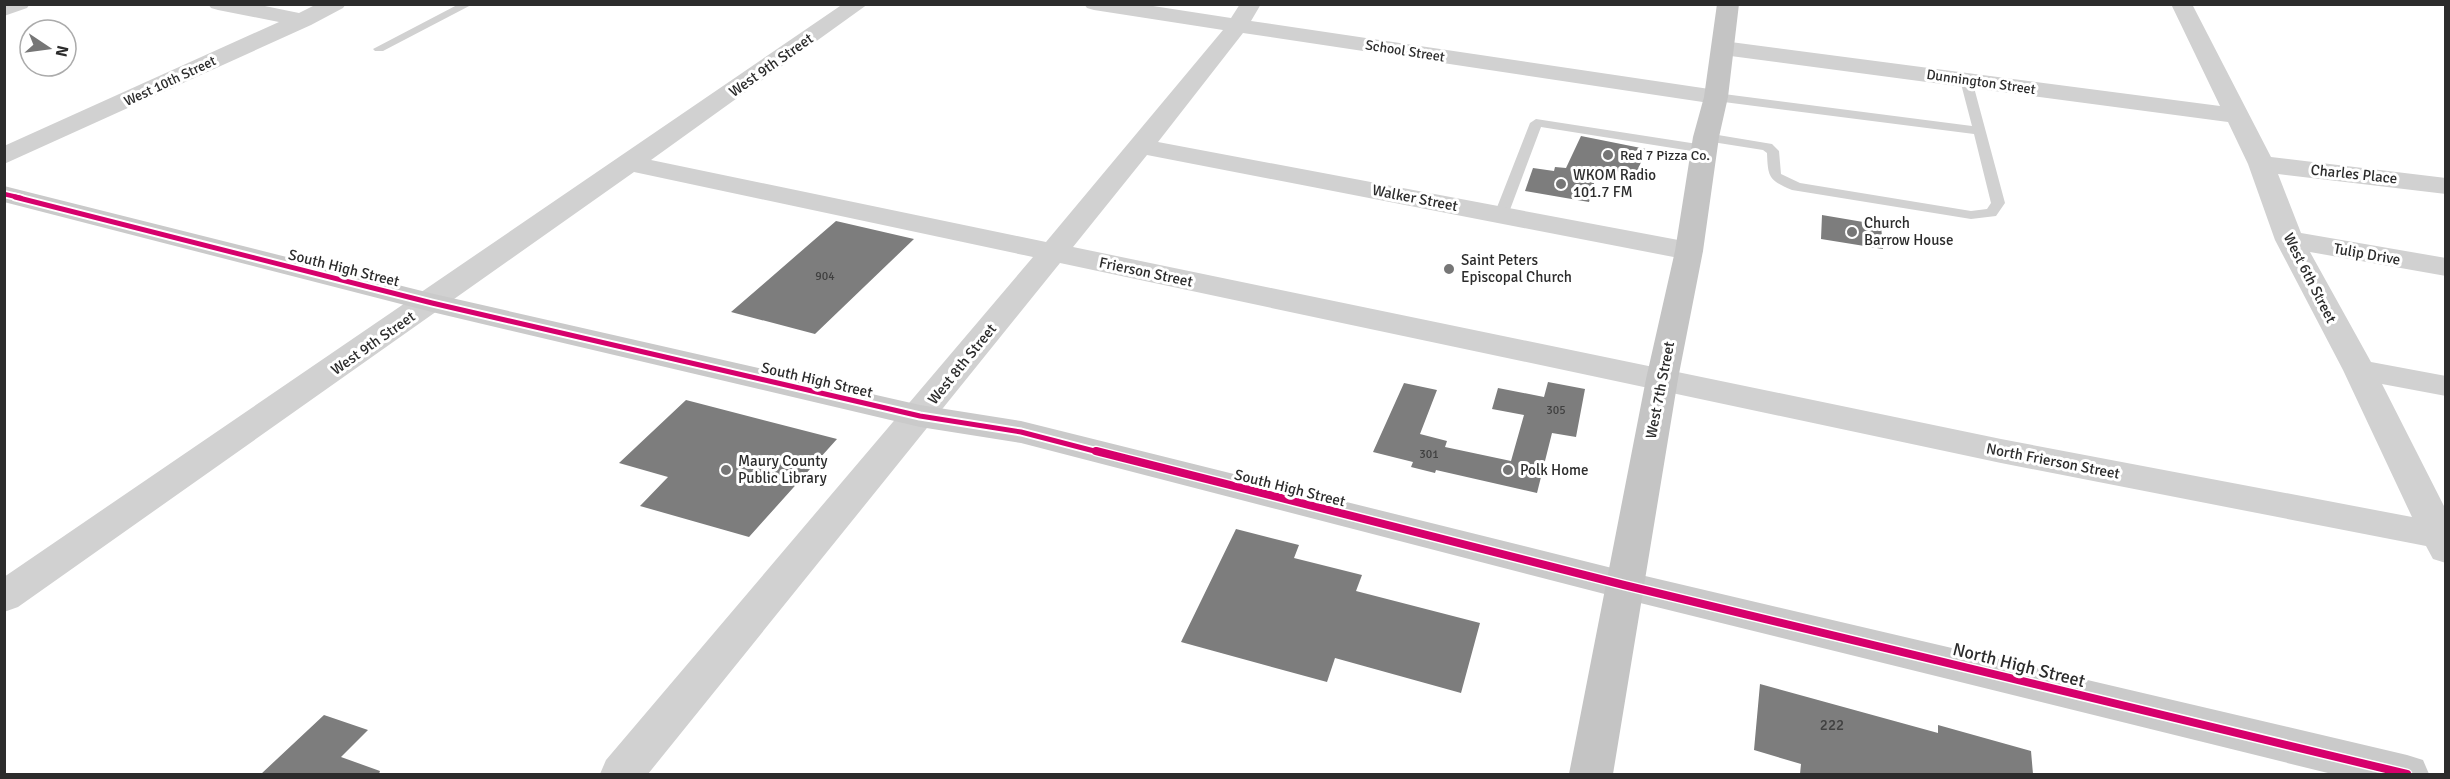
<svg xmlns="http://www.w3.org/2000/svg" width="2450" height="779" font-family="Signika,sans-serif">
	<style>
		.building { fill: #7d7d7d }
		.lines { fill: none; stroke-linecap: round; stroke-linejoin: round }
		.lane { fill: #d1d1d1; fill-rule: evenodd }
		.street { fill: #d1d1d1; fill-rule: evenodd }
		.secondary { fill: #cacaca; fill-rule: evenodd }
		.primary { fill: #c4c4c4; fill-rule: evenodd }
		.cycleway-far2-casing { stroke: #fff; stroke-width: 8 }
		.cycleway-far1-casing { stroke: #fff; stroke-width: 9 }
		.cycleway-casing { stroke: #fff; stroke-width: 11 }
		.cycleway-far2 { stroke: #d6006c; stroke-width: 4.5 }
		.cycleway-far1 { stroke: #d6006c; stroke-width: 5 }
		.cycleway { stroke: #d6006c; stroke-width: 8 }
		.poi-dot { fill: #767676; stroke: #fff; stroke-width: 2 }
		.labels { text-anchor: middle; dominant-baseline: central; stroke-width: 6; stroke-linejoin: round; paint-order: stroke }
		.number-label { font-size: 12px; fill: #404040 }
		.far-street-label { font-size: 14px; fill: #2c2c2c; stroke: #fff }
		.far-poi-label { font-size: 14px; fill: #2c2c2c; stroke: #fff; text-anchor: start }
		.street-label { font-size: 15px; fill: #2c2c2c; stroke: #fff }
		.poi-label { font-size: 15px; fill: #2c2c2c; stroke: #fff; text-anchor: start }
		.near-number-label { font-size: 15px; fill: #404040 }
		.near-street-label { font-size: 18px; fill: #2c2c2c; stroke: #fff }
	</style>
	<rect width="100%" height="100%" fill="#fff"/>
	<path class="building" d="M 1581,136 L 1646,149 L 1636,175 L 1598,168 L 1589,202 L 1525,191 L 1533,168 L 1554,171 L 1555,167 L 1566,168 Z
		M 1822,215 L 1881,225 L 1883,249 L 1821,239 Z
		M 836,221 L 914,239 L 815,334 L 731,312 Z
		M 1548,382 L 1585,389 L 1576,437 L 1552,433 L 1537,493 L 1436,470 L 1435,473 L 1411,467 L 1413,462 L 1373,452 L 1404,383 L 1437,390 L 1420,434 L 1447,441 L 1445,447 L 1511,461 L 1524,415 L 1492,409 L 1498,388 L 1544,397 Z
		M 686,400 L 837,439 L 749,537 L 640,506 L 668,477 L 619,463 Z
		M 1236,529 L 1299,545 L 1294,558 L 1362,575 L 1356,591 L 1480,623 L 1461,693 L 1335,658 L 1327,682 L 1181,642 Z
		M 1760,684 L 1938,733 L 1938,725 L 2031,751 L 2033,774 L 1800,774 L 1801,764 L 1754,750 Z
		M 324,715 L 368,730 L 341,757 L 380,771 L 379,774 L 261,774 Z"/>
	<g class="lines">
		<path class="lane" d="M 459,4 L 473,4 L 383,51 L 375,51 L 373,49 Z
			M 1966,76 L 1972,80 L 2005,203 L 1996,216 L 1971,219 L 1792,190 C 1769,180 1768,178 1767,153 L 1763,150 L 1706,141 L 1700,137 L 1706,133 L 1772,144 L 1779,151 L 1781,174 L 1800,183 L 1971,211 L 1987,209 L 1991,203 L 1974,134 L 1716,101 L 1710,97 L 1716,93 L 1972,126 L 1960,80 Z
			M 1536,119 L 1704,145 L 1710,149 L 1704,153 L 1541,127 L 1508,215 L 1501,219 L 1496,218 L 1494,215 L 1530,123 Z"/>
		<path class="street" d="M 4,4 L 30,4 L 27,8 L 4,16 Z
			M 208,4 L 255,4 L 299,13 L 317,4 L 346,4 L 343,8 L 311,25 L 4,164 L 4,146 L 279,22 L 218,10 L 211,8 Z
			M 843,4 L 868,4 L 651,160 L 1046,242 L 1223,30 L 1094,10 L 1087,8 L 1084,4 L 1140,4 L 1231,18 L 1240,4 L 1261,4 L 1251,21 L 1716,90 L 1725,92 L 1728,97 L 1725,102 L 1716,104 L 1243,33 L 1158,142 L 1689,242 L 1699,245 L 1703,251 L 1699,257 L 1689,260 L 1147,155 L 1073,247 L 2001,439 L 2412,517 L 2343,370 L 2275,240 L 2248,164 L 2228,122 L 1723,55 L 1715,53 L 1712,48 L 1715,43 L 1723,41 L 2220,106 L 2171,4 L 2192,4 L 2271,157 L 2446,178 L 2446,194 L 2278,174 L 2301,233 L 2446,258 L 2446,276 L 2310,252 L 2371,362 L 2446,376 L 2446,396 L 2382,384 L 2446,510 L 2446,563 L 2433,559 L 2426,546 L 2001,463 L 1060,263 L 648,774 L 600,774 L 606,760 L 1033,257 L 634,172 L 18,607 L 4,612 L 4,577 Z"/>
		<path class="secondary" d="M 4,186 L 434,294 L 920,405 L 1021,421 L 1624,571 L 2407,755 L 2423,760 L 2429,774 L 2332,774 L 1624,599 L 1021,443 L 920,427 L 432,312 L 4,202 Z"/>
		<path class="primary" d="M 1717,4 L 1739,4 L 1728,97 L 1719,137 L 1703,251 L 1678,379 L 1613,774 L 1569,774 L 1646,379 L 1675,251 L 1693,137 L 1704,97 Z"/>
		<defs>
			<path id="cycleway-far2" d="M 4,194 L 21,198"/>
			<path id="cycleway-far1" d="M 15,197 L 432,303 L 920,416 L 1021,432 L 1102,453"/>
			<path id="cycleway" d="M 1096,451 L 1624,585 L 2407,774"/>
		</defs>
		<use href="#cycleway-far2" class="cycleway-far2-casing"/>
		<use href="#cycleway-far1" class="cycleway-far1-casing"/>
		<use href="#cycleway" class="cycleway-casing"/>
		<use href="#cycleway-far2" class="cycleway-far2"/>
		<use href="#cycleway-far1" class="cycleway-far1"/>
		<use href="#cycleway" class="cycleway"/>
	</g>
	<g class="poi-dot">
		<circle cx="1608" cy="155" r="6"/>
		<circle cx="1561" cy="184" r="6"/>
		<circle cx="1852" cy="232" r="6"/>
		<circle cx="1449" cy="269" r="6"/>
		<circle cx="726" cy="470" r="6"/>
		<circle cx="1508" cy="470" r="6"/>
	</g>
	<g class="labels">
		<g class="number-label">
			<text x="825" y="276">904</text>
			<text x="1556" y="410">305</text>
			<text x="1429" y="454">301</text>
		</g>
		<g class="far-street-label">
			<text transform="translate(1405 51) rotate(9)">School Street</text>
			<text transform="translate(170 81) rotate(-25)">West 10th Street</text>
			<text transform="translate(1981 82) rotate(8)">Dunnington Street</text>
		</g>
		<g class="far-poi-label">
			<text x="1620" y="155">Red 7 Pizza Co.</text>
		</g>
		<g class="street-label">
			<text transform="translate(771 65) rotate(-35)">West 9th Street</text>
			<text transform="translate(2354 174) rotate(6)">Charles Place</text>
			<text transform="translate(1415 198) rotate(11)">Walker Street</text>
			<text transform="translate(2367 254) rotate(10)">Tulip Drive</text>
			<text transform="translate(344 268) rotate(14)">South High Street</text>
			<text transform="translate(1146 272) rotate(12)">Frierson Street</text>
			<text transform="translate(2310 278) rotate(63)">West 6th Street</text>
			<text transform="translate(373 343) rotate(-35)">West 9th Street</text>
			<text transform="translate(962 364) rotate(-51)">West 8th Street</text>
			<text transform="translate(817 380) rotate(13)">South High Street</text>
			<text transform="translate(1660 390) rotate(-79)">West 7th Street</text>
			<text transform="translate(2053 461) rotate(11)">North Frierson Street</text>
			<text transform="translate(1290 488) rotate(14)">South High Street</text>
		</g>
		<g class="poi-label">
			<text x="1573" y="175">WKOM Radio<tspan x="1573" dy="17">101.7 FM</tspan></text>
			<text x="1864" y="223">Church<tspan x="1864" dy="17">Barrow House</tspan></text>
			<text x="1461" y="260">Saint Peters<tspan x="1461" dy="17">Episcopal Church</tspan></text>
			<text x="738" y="461">Maury County<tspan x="738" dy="17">Public Library</tspan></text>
			<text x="1520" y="470">Polk Home</text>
		</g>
		<g class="near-number-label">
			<text x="1832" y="725">222</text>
		</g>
		<g class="near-street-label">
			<text transform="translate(2019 665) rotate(14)">North High Street</text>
		</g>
	</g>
	<rect width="2450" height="779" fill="none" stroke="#2c2c2c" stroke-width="12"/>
	<g transform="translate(48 48) rotate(103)"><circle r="28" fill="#ffffff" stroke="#ababab" stroke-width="1.5"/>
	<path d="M0-4.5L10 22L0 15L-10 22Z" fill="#767676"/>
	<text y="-9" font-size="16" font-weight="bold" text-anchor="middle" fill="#2c2c2c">N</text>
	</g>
</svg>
